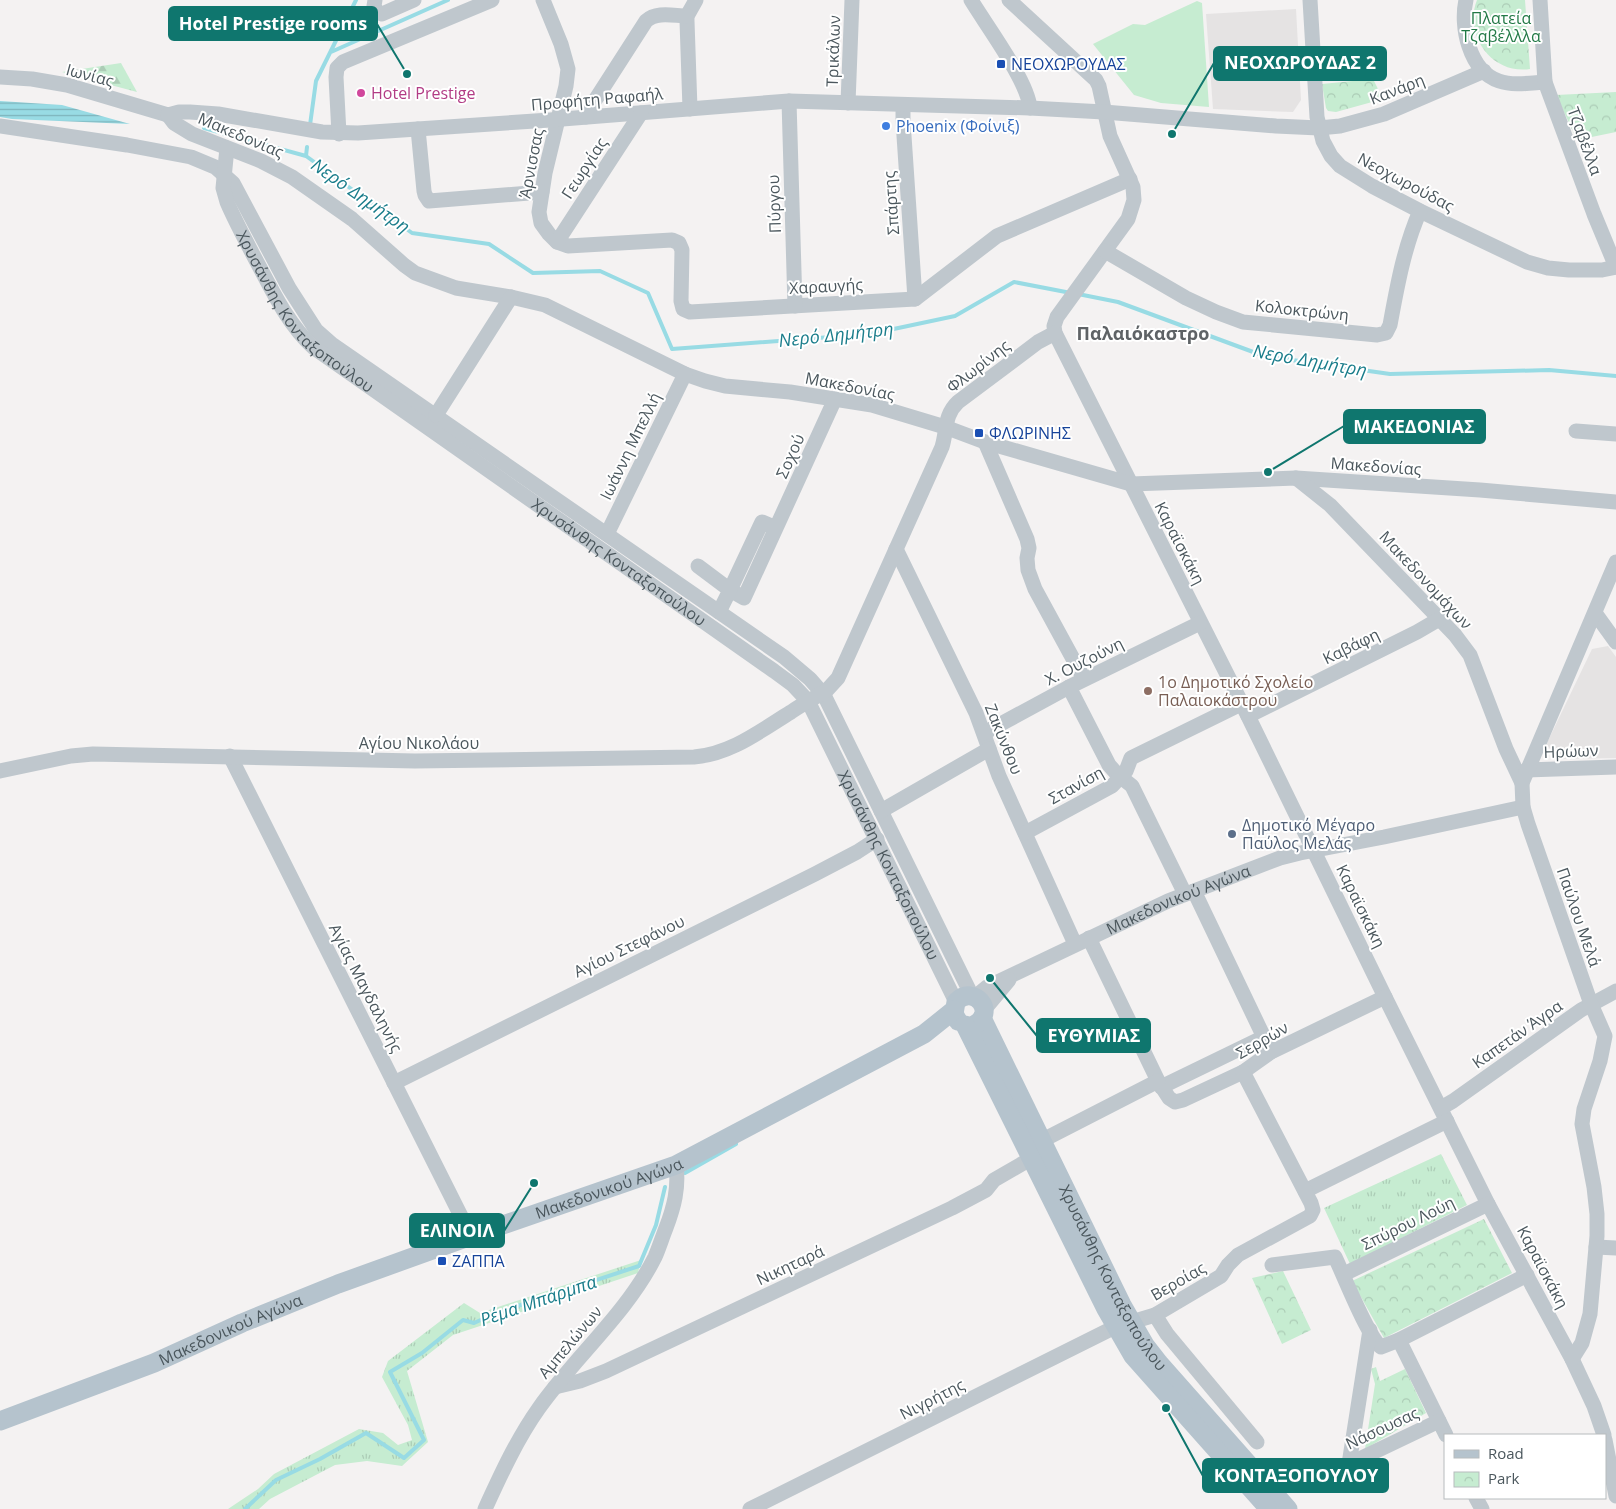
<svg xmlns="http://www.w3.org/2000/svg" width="1616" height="1509" font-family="'Open Sans',sans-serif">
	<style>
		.education { fill: #e5e3e3 }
		.grass { fill: url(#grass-tufts) }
		.forest { fill: url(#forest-firs) }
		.park { fill: url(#park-crowns) }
		.garden { fill: #c6ecd1 }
		.water { fill: url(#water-rules) }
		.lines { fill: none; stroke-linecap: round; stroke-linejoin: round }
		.stream { stroke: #98dbe4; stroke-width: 4 }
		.minor { stroke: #bfc7cd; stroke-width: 15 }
		.major { stroke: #b5c3cd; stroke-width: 19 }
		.transit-dot { fill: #1a4fb4; stroke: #fff; stroke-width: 2 }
		.hotel-dot { fill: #d1479c; stroke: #fff; stroke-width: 2 }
		.shop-dot { fill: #3f7fe0; stroke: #fff; stroke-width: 2 }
		.education-dot { fill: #8d6e63; stroke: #fff; stroke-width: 2 }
		.service-dot { fill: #5c6f8a; stroke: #fff; stroke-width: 2 }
		.labels { text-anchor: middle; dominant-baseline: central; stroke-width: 4; stroke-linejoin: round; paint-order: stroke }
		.park-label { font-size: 16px; fill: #227946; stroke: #fff }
		.street-label { font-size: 16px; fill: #4b575d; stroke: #fff }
		.transit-label { font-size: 16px; fill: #164399; stroke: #fff; text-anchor: start }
		.hotel-label { font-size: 16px; fill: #b23c85; stroke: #fff; text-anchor: start }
		.shop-label { font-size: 16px; fill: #366cbe; stroke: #fff; text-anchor: start }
		.education-label { font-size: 16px; fill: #785e54; stroke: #fff; text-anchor: start }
		.service-label { font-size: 16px; fill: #4e5e75; stroke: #fff; text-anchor: start }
		.water-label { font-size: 18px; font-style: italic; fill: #1a7d8b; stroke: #fff }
		.neighbourhood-label { font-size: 18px; font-weight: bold; fill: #5f6366; stroke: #fff }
		.leader { fill: none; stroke: #0f766e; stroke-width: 2 }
		.callout-dot { fill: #0f766e; stroke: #fff; stroke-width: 2 }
		.callout { fill: #0f766e; stroke: #0f766e; stroke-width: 2 }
		.callout-label { font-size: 18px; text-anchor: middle; font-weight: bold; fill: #fff }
	</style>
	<defs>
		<pattern id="grass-tufts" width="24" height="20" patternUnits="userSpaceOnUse" patternTransform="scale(1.25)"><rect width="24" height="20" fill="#c6ecd1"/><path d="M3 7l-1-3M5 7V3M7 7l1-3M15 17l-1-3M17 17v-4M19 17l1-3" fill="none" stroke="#acccb6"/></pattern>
		<pattern id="forest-firs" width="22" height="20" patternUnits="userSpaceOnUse" patternTransform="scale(1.25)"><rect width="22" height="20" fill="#c6ecd1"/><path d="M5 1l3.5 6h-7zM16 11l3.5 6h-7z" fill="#acccb6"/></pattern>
		<pattern id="park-crowns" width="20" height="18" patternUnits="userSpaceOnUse" patternTransform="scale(1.25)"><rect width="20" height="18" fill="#c6ecd1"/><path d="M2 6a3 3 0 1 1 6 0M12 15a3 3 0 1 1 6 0" fill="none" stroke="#acccb6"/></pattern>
		<pattern id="water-rules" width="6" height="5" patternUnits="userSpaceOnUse" patternTransform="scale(1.25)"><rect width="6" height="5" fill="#98dbe4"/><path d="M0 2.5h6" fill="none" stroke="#7eb4bc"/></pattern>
	</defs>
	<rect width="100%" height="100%" fill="#f4f2f2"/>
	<path class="education" d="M 1296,9 L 1301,100 L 1293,112 L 1213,109 L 1206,14 Z
		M 1608,646 L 1616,657 L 1616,758 L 1562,759 L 1546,745 L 1592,649 Z"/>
	<path class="grass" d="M 1441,1154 L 1467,1205 L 1350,1264 L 1324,1208 Z
		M 641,1260 L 638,1273 L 453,1335 L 407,1371 L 428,1442 L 402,1466 L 367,1461 L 335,1465 L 270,1499 L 259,1509 L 228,1509 L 258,1489 L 274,1474 L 359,1429 L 383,1433 L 398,1445 L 412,1440 L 408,1425 L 382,1377 L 388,1361 L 464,1303 L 480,1313 Z"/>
	<path class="forest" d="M 121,63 L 137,92 L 62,72 Z"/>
	<path class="park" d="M 1477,0 L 1525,0 L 1530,69 C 1492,75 1463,35 1477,0 Z
		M 1373,79 L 1383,99 L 1336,112 L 1328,111 L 1326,108 L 1322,84 Z
		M 1616,92 L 1616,132 L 1577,140 L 1556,95 Z
		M 1484,1219 L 1512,1273 L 1384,1338 L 1352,1281 Z
		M 1283,1271 L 1311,1330 L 1282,1344 L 1252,1278 Z
		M 1376,1367 L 1380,1381 L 1405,1369 L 1426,1413 L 1365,1449 L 1375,1384 L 1371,1369 Z"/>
	<path class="garden" d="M 1197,1 L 1202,3 L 1209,107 L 1161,103 L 1134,95 L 1093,44 L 1133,24 L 1145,25 Z"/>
	<path class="water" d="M 0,101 L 62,105 L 130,124 L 12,119 L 0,117 Z"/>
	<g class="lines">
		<path class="stream" d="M 331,52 L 448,0
			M 310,125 L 316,81 L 356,0
			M 204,128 L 306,156 L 412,233 L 489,244 L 533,273 L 600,271 L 648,293 L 672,349 L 870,334 L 955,316 L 1014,282 L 1071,293
			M 306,156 L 307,147
			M 1078,294 L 1118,302 L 1264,356 L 1390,374 L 1549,370 L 1616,376
			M 685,1173 L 736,1144
			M 245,1509 L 276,1480 L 320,1459 L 366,1433 L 404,1458 L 424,1440 L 390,1372 L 422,1353 L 463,1320 L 474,1323 L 496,1313 L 639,1266 L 656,1225 L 665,1187"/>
		<g class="minor">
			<path d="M 375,0 L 374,6 L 377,12 L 382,14 L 414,0"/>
			<path d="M 543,0 L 561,44 L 568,69 L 566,86 L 545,173 L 539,212 L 541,223 L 549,234 L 557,242 L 568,246 L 672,240 L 679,243 L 682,250 L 681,301 L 683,309 L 690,312 L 915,299 L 997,236 L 1130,179"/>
			<path d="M 971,0 C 986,25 1028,81 1030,108"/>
			<path d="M 1009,0 L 1096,80 L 1099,86 L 1110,136 L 1133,187 L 1134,200 L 1128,219 L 1057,317 L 1054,326 L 1055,333 L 1248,716 L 1385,997 L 1488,1204 L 1572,1359 L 1594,1406 L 1604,1435"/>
			<path d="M 1310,0 L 1317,117 L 1323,141 L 1331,156 L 1340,166 L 1372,186 L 1420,211 L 1527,262 L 1548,268 L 1569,270 L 1602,270 L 1616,267"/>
			<path d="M 1466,0 C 1460,26 1469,71 1499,81 C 1513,86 1530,83 1545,82"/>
			<path d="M 1540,0 L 1545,82 L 1594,214 L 1616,267"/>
			<path d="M 0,77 L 32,79 L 67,85 L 168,115"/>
			<path d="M 789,101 L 795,306"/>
			<path d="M 848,103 L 852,0"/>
			<path d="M 903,105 L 903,121 L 915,299"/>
			<path d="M 690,109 L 687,21 L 687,16 L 696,0"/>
			<path d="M 168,115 L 174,123 L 192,134 L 261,161 L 292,177 L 352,219 L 404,265 L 415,273 L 456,288 L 511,297 L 545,305 L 685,374 L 705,381 L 725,386 L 790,392 L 872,405 L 945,427 L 985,442 L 1131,484 L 1296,478 L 1480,490 L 1616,502"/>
			<path d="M 168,115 L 179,112 L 190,112 L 218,114 L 322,132 L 358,133 L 550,120 L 789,101 L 1030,108 L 1104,112 L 1276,126 L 1319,128 L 1340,126 L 1384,114 L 1484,71"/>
			<path d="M 586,117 L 592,105 L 646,21 C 657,11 674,16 687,16"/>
			<path d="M 0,126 L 127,145 L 191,157 L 215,167 L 233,183 L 289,288 L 316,330 L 333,345 L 784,657 L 810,679 L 824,695 L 972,996"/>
			<path d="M 418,129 L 424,191 L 425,195 L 429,201 L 542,192"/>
			<path d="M 339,134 L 336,77 L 337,68 L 343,62 L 492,0"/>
			<path id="s1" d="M 227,148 L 223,188 L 227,202 C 236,223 247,243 258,264 C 274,294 288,324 313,347 L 774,671 L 793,685 L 808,701 L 956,1002"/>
			<path d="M 557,242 L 641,113"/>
			<path d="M 1105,251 L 1186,298 L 1216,312 L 1243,322 L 1377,335 L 1386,333 L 1390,325 C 1397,287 1404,247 1420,211"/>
			<path d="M 436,415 L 511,297"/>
			<path d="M 1576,431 L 1616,434"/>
			<path d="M 985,442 L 1027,539 L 1029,548 L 1027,558 L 1028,570 L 1035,589 L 1084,679"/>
			<path d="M 1296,478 L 1330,505 L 1455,635 L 1470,655 L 1506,749 L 1522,783"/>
			<path d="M 776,528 L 762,522 L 730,590 L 744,598 L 835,399"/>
			<path d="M 607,534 L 685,374"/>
			<path d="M 896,549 L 976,713 L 999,776 L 1075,944"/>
			<path d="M 698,566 L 730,590 L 719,612"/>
			<path d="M 1595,613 L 1616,642"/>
			<path d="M 1069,687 L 1109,765 L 1117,774 L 1132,786 L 1185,894"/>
			<path d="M 1248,716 L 1417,632 L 1441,618"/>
			<path d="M 984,733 L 1069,687 L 1200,623"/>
			<path d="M 230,756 L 471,1236"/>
			<path d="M 1526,770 L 1616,767"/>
			<path d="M 0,771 L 71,756 L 93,754 L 415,761 L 694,757 C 731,754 760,731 791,712 C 802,704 815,698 827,690 L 838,678 L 942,447 C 947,431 944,415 958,402 L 1038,342 L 1055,333"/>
			<path d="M 881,811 L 989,749"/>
			<path d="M 1025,833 L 1112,786 L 1126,771 L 1131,758 L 1241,704"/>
			<path d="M 1194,891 L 1271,1052"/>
			<path d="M 1089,938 L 1158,1081 L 1169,1098 L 1175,1102 L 1183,1100 L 1243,1072 L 1271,1052 L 1385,997"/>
			<path id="s2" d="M 975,997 L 987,987 L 1168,901 L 1280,858 L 1300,853 L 1384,837 L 1523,807"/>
			<path d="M 984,1010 L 1009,980"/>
			<path d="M 394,1083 L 815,874 L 857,852 L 877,839"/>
			<path d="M 1161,1087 L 1264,1037"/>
			<path d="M 1441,1108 L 1453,1101 L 1581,1010 L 1616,991"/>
			<path d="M 1041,1141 L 1158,1081"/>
			<path d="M 1305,1191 L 1447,1121"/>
			<path d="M 1596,1247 L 1616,1248"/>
			<path d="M 1272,1265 L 1335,1257 C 1344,1276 1368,1337 1381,1347 L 1399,1340 L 1527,1275"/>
			<path d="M 1344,1274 L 1488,1204"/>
			<path d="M 1155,1315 L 1167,1334 L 1257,1442"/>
			<path d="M 1399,1340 L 1446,1435"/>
			<path d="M 1572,1359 L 1582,1343 L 1590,1314 L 1597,1236 L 1597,1214 L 1594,1187 L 1582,1124 L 1584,1109 L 1600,1061 L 1605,1036 L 1591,1004 L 1528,824 L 1523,807 L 1522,783 L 1616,562"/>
			<path d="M 555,1387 L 580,1381 L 606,1371 L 952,1208 L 986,1190 L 994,1180 L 1032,1158"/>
			<path d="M 1605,1440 L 1616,1496"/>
			<path d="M 1349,1464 L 1370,1330"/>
			<path d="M 1314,1483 L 1349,1464 L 1439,1421"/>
			<path d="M 1476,1498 L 1482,1509"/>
			<path d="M 485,1509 C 501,1474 517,1439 539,1408 C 575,1357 627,1313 655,1257 C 659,1248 662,1238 666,1228 C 674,1207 679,1188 676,1165"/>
			<path d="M 750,1509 L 1115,1327 L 1155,1315 L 1221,1276 L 1228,1265 L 1238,1255 L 1310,1216 L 1313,1210 L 1311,1203 L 1243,1072"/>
		</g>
		<g class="major">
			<path id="s3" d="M 982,1018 L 1122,1305 L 1145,1345 L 1159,1363 L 1288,1509"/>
			<path d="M 958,1021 L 954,1014 L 956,1002 C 974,983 998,1013 974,1025"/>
			<path d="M 965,1025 L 1106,1309 L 1133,1356 L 1269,1509"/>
			<path id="s4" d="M 0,1421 L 154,1363 L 242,1323 L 338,1284 L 471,1236 L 676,1165 L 924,1034 L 954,1010"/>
		</g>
	</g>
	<g class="transit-dot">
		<rect x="996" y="59" width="10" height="10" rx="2.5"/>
		<rect x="974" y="428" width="10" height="10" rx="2.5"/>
		<rect x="437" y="1256" width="10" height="10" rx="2.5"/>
	</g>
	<circle class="hotel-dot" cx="361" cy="93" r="5"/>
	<circle class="shop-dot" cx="886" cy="126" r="5"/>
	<circle class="education-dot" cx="1148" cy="691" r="5"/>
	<circle class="service-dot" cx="1232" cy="834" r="5"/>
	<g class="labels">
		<g class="park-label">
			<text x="1501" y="18">Πλατεία<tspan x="1501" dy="18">Τζαβέλλλα</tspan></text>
		</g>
		<g class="street-label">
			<text transform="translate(833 51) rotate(-88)">Τρικάλων</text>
			<text transform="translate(90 75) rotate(15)">Ιωνίας</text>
			<text transform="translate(1397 89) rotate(-21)">Κανάρη</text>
			<text transform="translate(597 99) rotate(-5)">Προφήτη Ραφαήλ</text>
			<text transform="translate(241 135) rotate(23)">Μακεδονίας</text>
			<text transform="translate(1585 141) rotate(70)">Τζαβέλλα</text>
			<text transform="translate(531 163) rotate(-79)">Άρνισσας</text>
			<text transform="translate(584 168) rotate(-57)">Γεωργίας</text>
			<text transform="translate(1406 182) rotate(28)">Νεοχωρούδας</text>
			<text transform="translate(891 203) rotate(-94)">Σπάρτης</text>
			<text transform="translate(774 204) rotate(-92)">Πύργου</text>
			<text transform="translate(826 286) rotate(-3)">Χαραυγής</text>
			<text stroke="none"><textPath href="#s1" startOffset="192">Χρυσάνθης Κονταξοπούλου</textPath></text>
			<text transform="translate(1302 310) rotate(6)">Κολοκτρώνη</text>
			<text transform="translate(978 366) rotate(-38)">Φλωρίνης</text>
			<text transform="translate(850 386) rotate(11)">Μακεδονίας</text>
			<text transform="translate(630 446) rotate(-64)">Ιωάννη Μπελλή</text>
			<text transform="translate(790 456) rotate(-66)">Σοχού</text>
			<text transform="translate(1376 466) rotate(4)">Μακεδονίας</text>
			<text transform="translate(1180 543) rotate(63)">Καραϊσκάκη</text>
			<text stroke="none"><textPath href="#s1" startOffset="598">Χρυσάνθης Κονταξοπούλου</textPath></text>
			<text transform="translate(1426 580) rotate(47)">Μακεδονομάχων</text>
			<text transform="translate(1351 646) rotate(-26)">Καβάφη</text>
			<text transform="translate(1084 661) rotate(-27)">Χ. Ουζούνη</text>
			<text transform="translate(1004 739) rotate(68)">Ζακύνθου</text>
			<text x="419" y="743">Αγίου Νικολάου</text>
			<text transform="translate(1571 751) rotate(-2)">Ηρώων</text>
			<text transform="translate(1076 785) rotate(-29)">Στανίση</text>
			<text stroke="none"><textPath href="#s1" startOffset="1016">Χρυσάνθης Κονταξοπούλου</textPath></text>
			<text stroke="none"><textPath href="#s2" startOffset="226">Μακεδονικού Αγώνα</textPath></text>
			<text transform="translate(1361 906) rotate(64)">Καραϊσκάκη</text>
			<text transform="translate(1579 917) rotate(71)">Παύλου Μελά</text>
			<text transform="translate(629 946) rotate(-26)">Αγίου Στεφάνου</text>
			<text transform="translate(366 988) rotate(63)">Αγίας Μαγδαληνής</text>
			<text transform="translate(1517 1034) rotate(-35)">Καπετάν Άγρα</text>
			<text transform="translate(1262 1040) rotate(-30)">Σερρών</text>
			<text stroke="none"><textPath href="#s4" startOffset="652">Μακεδονικού Αγώνα</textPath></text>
			<text transform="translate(1408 1223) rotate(-26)">Σπύρου Λούη</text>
			<text transform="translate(790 1265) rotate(-25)">Νικηταρά</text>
			<text transform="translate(1543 1267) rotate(62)">Καραϊσκάκη</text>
			<text stroke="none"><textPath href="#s3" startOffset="291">Χρυσάνθης Κονταξοπούλου</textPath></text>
			<text transform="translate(1178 1281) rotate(-30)">Βεροίας</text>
			<text stroke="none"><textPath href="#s4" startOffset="248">Μακεδονικού Αγώνα</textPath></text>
			<text transform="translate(570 1342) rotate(-50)">Αμπελώνων</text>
			<text transform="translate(932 1399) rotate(-27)">Νιγρήτης</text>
			<text transform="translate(1382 1428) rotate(-25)">Νάσουσας</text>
		</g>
		<g class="transit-label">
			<text x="1011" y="64">ΝΕΟΧΩΡΟΥΔΑΣ</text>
			<text x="989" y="433">ΦΛΩΡΙΝΗΣ</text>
			<text x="452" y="1261">ΖΑΠΠΑ</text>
		</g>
		<g class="hotel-label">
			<text x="371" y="93">Hotel Prestige</text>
		</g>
		<g class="shop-label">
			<text x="896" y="126">Phoenix (Φοίνιξ)</text>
		</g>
		<g class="education-label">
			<text x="1158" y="682">1ο Δημοτικό Σχολείο<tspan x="1158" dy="18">Παλαιοκάστρου</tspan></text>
		</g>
		<g class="service-label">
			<text x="1242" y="825">Δημοτικό Μέγαρο<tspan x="1242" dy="18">Παύλος Μελάς</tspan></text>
		</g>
		<g class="water-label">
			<text transform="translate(361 195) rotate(35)">Νερό Δημήτρη</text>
			<text transform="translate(836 334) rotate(-6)">Νερό Δημήτρη</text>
			<text transform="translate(1310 360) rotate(10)">Νερό Δημήτρη</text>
			<text transform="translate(538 1300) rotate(-19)">Ρέμα Μπάρμπα</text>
		</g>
		<g class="neighbourhood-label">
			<text x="1143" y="333">Παλαιόκαστρο</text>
		</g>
	</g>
	<path class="leader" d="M407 74L377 24M1172 134L1214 63M1268 472L1344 426M990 978L1037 1036M534 1183L504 1231M1166 1408L1203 1476"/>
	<g class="callout-dot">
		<circle cx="407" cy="74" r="5"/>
		<circle cx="1172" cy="134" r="5"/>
		<circle cx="1268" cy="472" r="5"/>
		<circle cx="990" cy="978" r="5"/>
		<circle cx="534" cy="1183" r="5"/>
		<circle cx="1166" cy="1408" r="5"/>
	</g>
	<g class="callout">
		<rect x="169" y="7" width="208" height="33" rx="5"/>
		<rect x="1214" y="47" width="172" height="33" rx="5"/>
		<rect x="1344" y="410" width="141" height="33" rx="5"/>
		<rect x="1037" y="1019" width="113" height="33" rx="5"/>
		<rect x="410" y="1214" width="94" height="33" rx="5"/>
		<rect x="1203" y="1459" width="185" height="33" rx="5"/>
	</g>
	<g class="callout-label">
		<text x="273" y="30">Hotel Prestige rooms</text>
		<text x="1300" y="69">ΝΕΟΧΩΡΟΥΔΑΣ 2</text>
		<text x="1414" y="433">ΜΑΚΕΔΟΝΙΑΣ</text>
		<text x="1094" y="1042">ΕΥΘΥΜΙΑΣ</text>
		<text x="457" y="1237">ΕΛΙΝΟΙΛ</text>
		<text x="1296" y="1482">ΚΟΝΤΑΞΟΠΟΥΛΟΥ</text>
	</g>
	<rect x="1444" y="1434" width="162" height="65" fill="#ffffff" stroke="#b7bcbe"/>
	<rect x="1454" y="1450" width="25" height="8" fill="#b5c3cd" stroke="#b7bcbe"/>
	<text x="1488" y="1459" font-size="15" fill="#4b575d">Road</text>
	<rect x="1454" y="1472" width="25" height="15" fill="url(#park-crowns)" stroke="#b7bcbe"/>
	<text x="1488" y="1484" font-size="15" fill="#4b575d">Park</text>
</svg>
